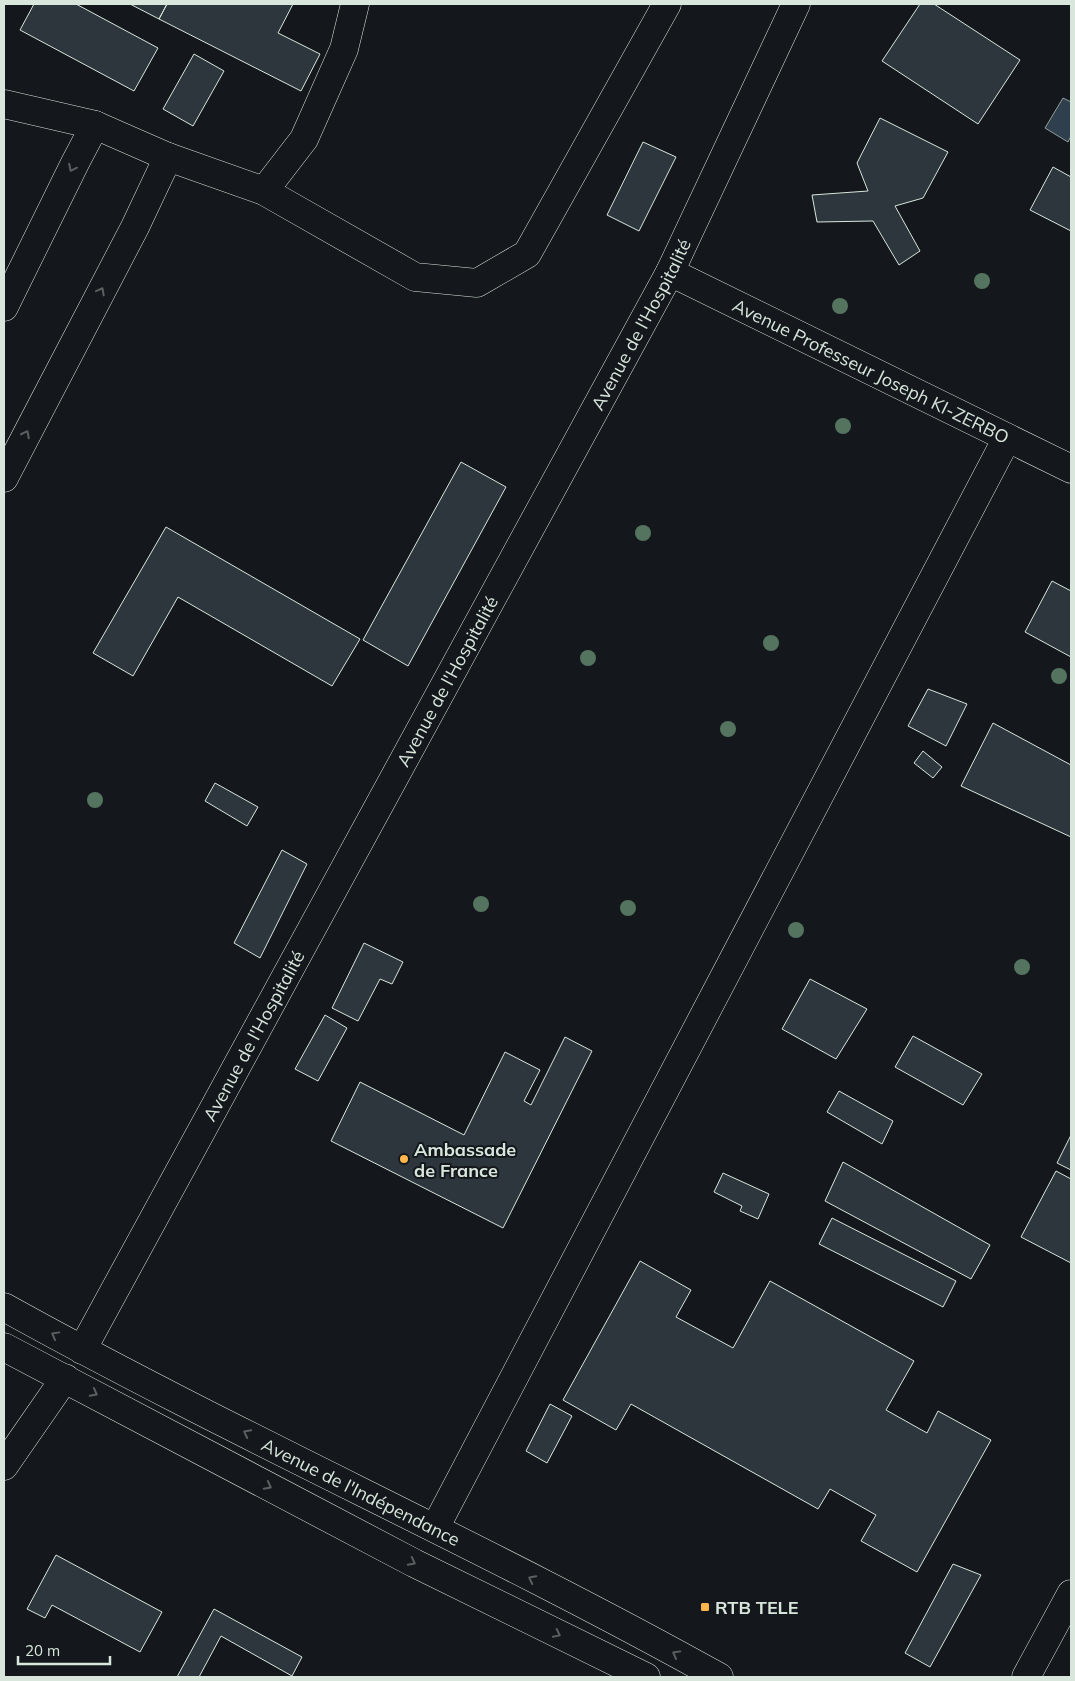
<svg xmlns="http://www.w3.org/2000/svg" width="1075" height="1681" font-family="Mulish,sans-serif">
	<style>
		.water { fill: #2f3f4d; stroke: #939e99 }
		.building { fill: #2c363c; stroke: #d8e6dc }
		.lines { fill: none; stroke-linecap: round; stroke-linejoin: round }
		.minor-casing { stroke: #d8e6dc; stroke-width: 29 }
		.major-casing { stroke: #d8e6dc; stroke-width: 29 }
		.minor { stroke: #14181c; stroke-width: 28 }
		.major { stroke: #14181c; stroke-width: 28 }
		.tree { fill: #55745f }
		.oneway { stroke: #59605f }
		.poi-dot { fill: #ffb74d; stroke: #14181c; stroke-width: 2 }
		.labels { text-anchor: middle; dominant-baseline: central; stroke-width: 4; stroke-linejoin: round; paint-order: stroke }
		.street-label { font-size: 18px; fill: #d8e6dc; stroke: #14181c }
		.poi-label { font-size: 18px; font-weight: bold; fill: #d8e6dc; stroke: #14181c; text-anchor: start }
	</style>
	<rect width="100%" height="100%" fill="#14181c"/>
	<path class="water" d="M 1063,98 L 1071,102 L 1071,136 L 1068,142 L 1045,128 Z"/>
	<path class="building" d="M 34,4 L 76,4 L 158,48 L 134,91 L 20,30 Z
		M 130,4 L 167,4 L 159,19 Z
		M 167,4 L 293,4 L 278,33 L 320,54 L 301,91 L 159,19 Z
		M 920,4 L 934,4 L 1020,60 L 978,124 L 882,61 Z
		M 194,54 L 224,71 L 193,126 L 163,109 Z
		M 880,118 L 948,152 L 923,198 L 895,206 L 920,251 L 899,265 L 873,221 L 817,222 L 812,195 L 868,191 L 857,163 Z
		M 643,142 L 676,157 L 639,231 L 607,215 Z
		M 1053,167 L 1071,177 L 1071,231 L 1030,210 Z
		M 461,462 L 506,487 L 408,666 L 363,640 Z
		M 166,527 L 360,639 L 332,686 L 178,597 L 133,676 L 93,653 Z
		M 1052,581 L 1071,591 L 1071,657 L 1025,632 Z
		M 928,689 L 967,704 L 946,746 L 908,726 Z
		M 993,723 L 1071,765 L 1071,837 L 961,786 Z
		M 923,751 L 942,767 L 933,778 L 914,763 Z
		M 215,783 L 258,807 L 247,826 L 205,801 Z
		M 282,850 L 307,864 L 260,958 L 234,943 Z
		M 364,943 L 403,962 L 392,984 L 380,979 L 358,1021 L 332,1008 Z
		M 810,979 L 867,1009 L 836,1059 L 782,1029 Z
		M 325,1015 L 347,1028 L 318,1081 L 295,1069 Z
		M 913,1036 L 982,1074 L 963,1105 L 895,1067 Z
		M 565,1037 L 592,1051 L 503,1228 L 331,1141 L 360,1082 L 464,1135 L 505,1052 L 540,1070 L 524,1101 L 531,1105 Z
		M 839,1091 L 893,1121 L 882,1144 L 827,1112 Z
		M 1071,1135 L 1071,1170 L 1057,1163 Z
		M 843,1162 L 990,1245 L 971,1279 L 825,1201 Z
		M 1056,1171 L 1071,1179 L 1071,1263 L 1021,1237 Z
		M 723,1173 L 769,1194 L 758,1219 L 740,1211 L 742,1206 L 714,1192 Z
		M 832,1218 L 956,1281 L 943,1307 L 819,1244 Z
		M 640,1261 L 691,1290 L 676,1317 L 733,1348 L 770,1281 L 914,1361 L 886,1410 L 927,1433 L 938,1411 L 991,1440 L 917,1572 L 861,1541 L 876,1515 L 830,1489 L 818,1509 L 631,1404 L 616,1430 L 563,1400 Z
		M 550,1404 L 572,1416 L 547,1463 L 526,1451 Z
		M 56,1555 L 162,1612 L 140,1652 L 52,1605 L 45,1618 L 27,1609 Z
		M 953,1564 L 981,1575 L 930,1667 L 905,1653 Z
		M 214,1609 L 302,1657 L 292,1676 L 221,1636 L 199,1677 L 177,1677 Z"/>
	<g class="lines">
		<defs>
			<g id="minor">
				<path d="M 4,104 L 95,125 L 168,157 L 264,191 L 415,277 L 477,283 L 527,254 L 667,4"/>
				<path d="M 264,191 L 304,139 L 344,49 L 355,4"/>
				<path id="s1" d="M 670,272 L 1071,469"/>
				<path d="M 4,307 L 75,163 L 95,125"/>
				<path d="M 4,478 L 135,227 L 168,157"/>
				<path id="s2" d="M 82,1350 L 670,272 L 796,4"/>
				<path d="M 4,1466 L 65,1378"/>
				<path d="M 435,1528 L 1007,438"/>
				<path d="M 1026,1677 L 1071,1594"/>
			</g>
			<g id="major">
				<path id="s3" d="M 4,1307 C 238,1437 484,1546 719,1677"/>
				<path d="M 4,1347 L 414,1563 L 646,1677"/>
			</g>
		</defs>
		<use href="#minor" class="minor-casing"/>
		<use href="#major" class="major-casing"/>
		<use href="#minor" class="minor"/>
		<use href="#major" class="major"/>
	</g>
	<g class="tree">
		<circle cx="982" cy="281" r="8"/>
		<circle cx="840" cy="306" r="8"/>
		<circle cx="843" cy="426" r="8"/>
		<circle cx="643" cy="533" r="8"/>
		<circle cx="771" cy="643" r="8"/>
		<circle cx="588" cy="658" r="8"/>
		<circle cx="1059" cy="676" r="8"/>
		<circle cx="728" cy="729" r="8"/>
		<circle cx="95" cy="800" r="8"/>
		<circle cx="481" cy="904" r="8"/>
		<circle cx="628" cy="908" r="8"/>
		<circle cx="796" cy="930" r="8"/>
		<circle cx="1022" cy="967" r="8"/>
	</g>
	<defs><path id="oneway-chevron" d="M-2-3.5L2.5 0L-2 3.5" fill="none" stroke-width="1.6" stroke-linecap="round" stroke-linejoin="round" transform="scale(1.25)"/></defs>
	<g class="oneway">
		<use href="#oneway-chevron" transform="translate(72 168) rotate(116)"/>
		<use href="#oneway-chevron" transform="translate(101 291) rotate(-62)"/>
		<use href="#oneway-chevron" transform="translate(26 434) rotate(-63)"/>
		<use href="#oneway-chevron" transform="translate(55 1335) rotate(-151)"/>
		<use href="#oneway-chevron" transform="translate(94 1393) rotate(28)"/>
		<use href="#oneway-chevron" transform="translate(247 1433) rotate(-153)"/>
		<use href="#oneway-chevron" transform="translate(268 1486) rotate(28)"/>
		<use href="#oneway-chevron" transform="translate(412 1562) rotate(27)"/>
		<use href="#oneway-chevron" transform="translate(532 1579) rotate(-153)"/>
		<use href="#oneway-chevron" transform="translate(557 1634) rotate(26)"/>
		<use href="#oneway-chevron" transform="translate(676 1654) rotate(-151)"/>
	</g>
	<g class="poi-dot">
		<circle cx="404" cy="1159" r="5"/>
		<rect x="700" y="1602" width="10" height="10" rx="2.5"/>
	</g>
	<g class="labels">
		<g class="street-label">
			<text stroke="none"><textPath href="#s2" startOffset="1168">Avenue de l'Hospitalité</textPath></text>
			<text stroke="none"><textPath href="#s1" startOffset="224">Avenue Professeur Joseph KI-ZERBO</textPath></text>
			<text stroke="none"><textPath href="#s2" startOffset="762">Avenue de l'Hospitalité</textPath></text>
			<text stroke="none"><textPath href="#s2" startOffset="358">Avenue de l'Hospitalité</textPath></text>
			<text stroke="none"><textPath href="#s3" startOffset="402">Avenue de l'Indépendance</textPath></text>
		</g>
		<g class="poi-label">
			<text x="414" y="1149">Ambassade<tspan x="414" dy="21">de France</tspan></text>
			<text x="715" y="1607">RTB TELE</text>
		</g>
	</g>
	<rect width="1075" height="1681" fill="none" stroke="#d8e6dc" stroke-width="10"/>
	<path d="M18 1656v8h92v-8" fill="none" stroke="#d8e6dc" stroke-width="2.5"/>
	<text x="25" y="1656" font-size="15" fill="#d8e6dc" stroke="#14181c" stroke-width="4" paint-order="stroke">20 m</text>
</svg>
